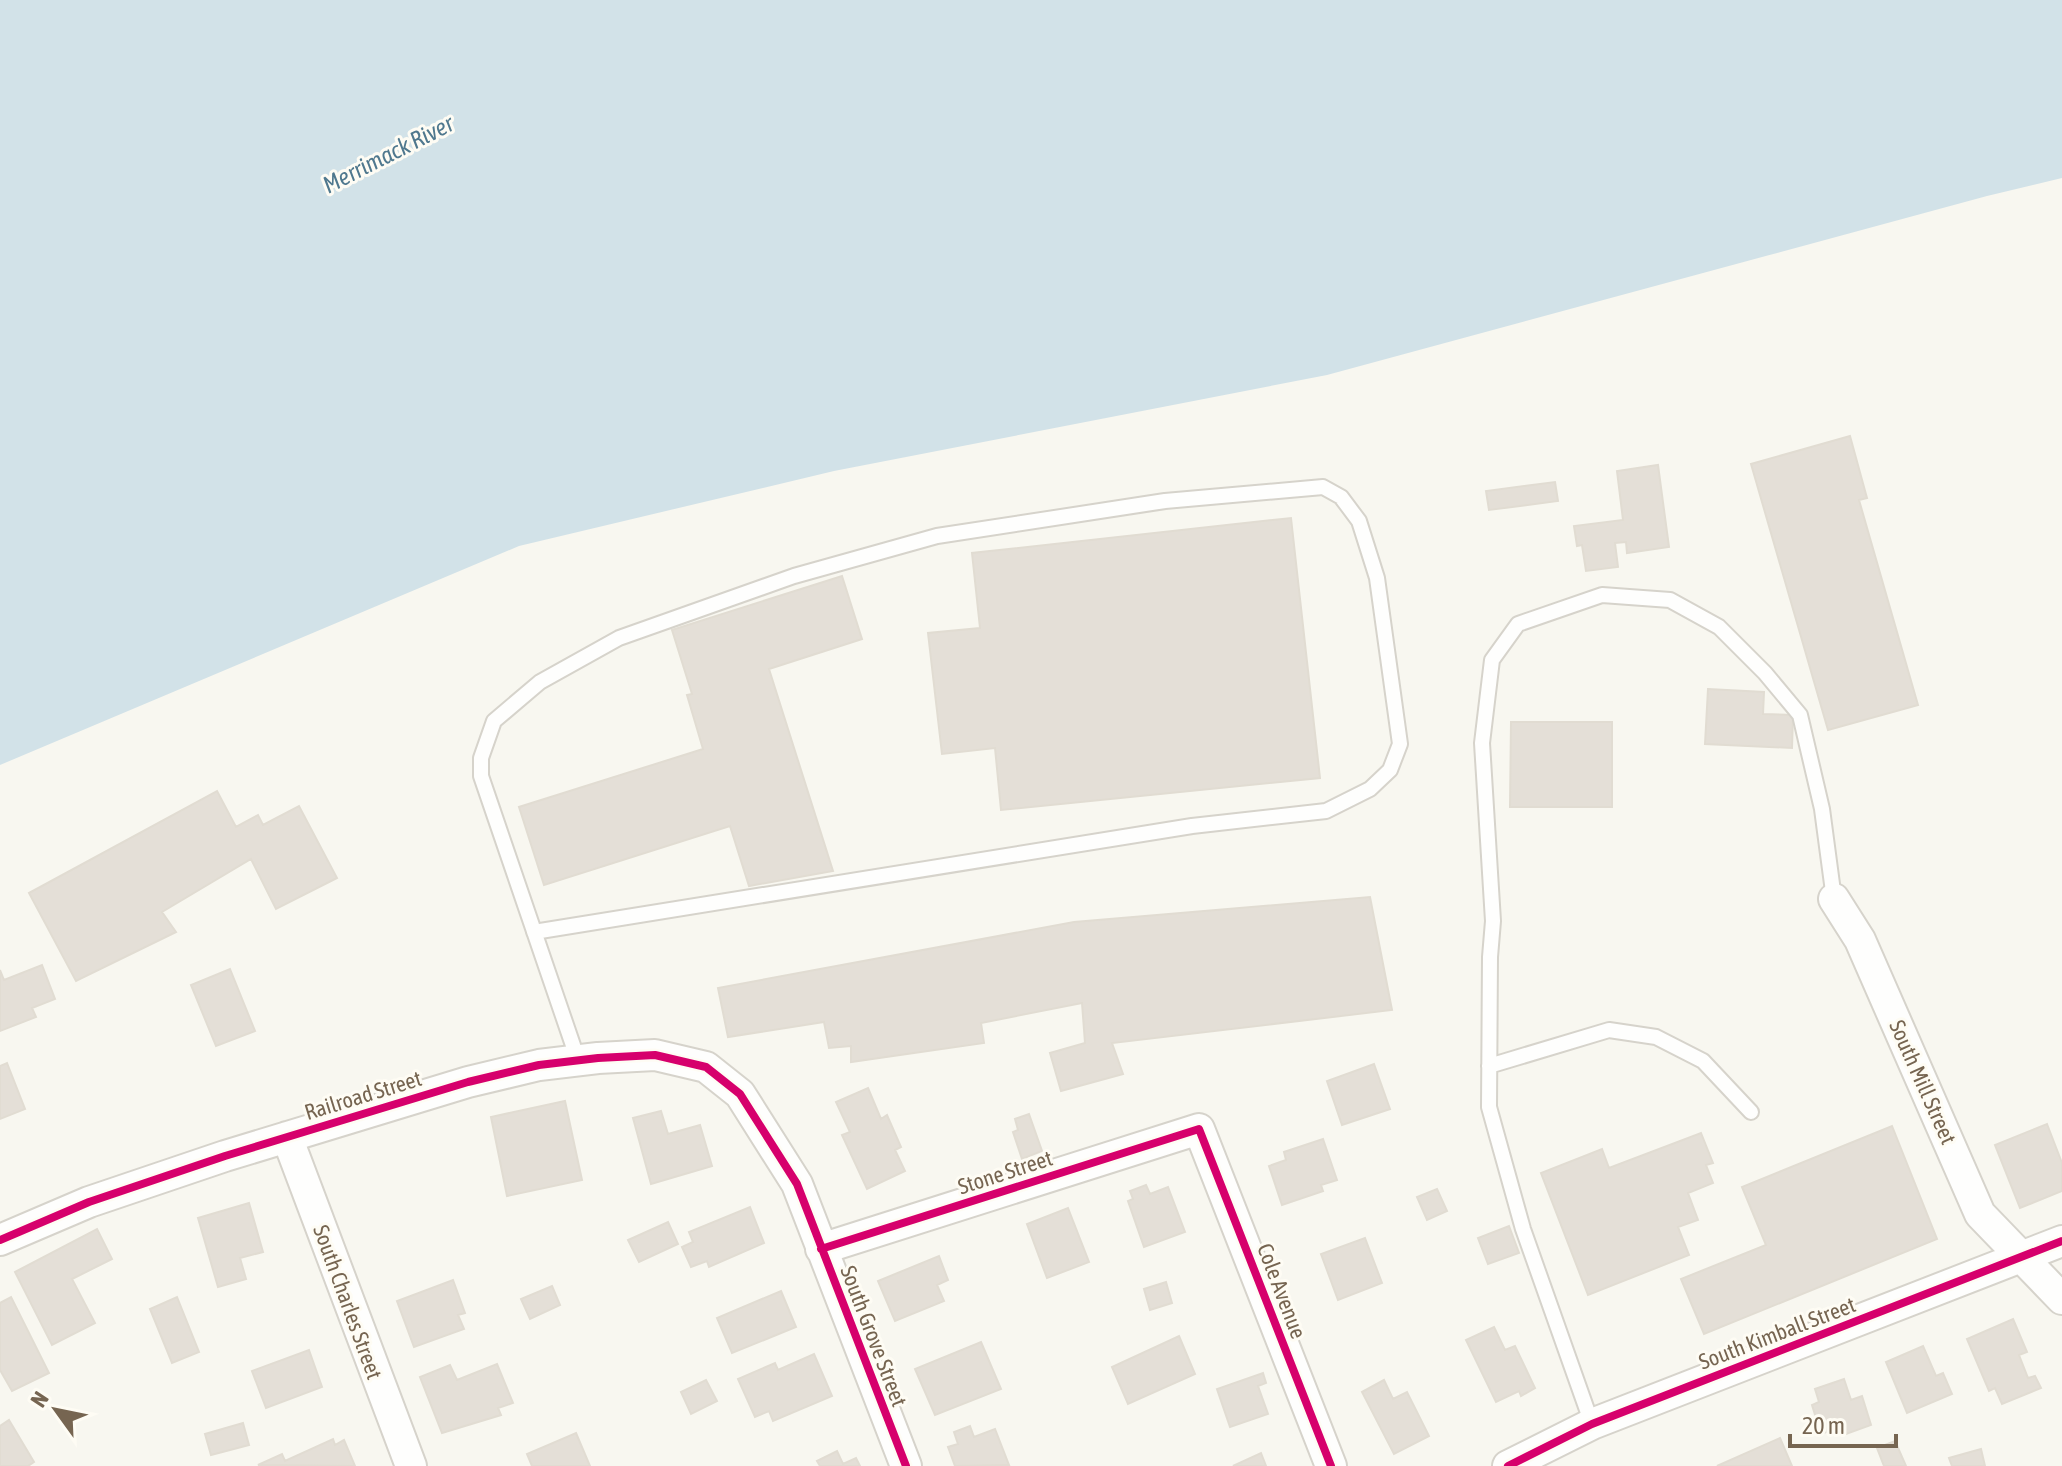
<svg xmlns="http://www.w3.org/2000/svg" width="2062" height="1466" font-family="'Asap Condensed',sans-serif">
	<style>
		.water { fill: #d2e2e8 }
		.building { fill: #e4dfd7; stroke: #e1dcd2; stroke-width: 2 }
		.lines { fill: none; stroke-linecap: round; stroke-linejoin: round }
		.service-casing { stroke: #d6d3cb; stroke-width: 18 }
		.minor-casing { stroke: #d6d3cb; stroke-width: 34 }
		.service { stroke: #fefefd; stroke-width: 14 }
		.minor { stroke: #fefefd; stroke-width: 30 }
		.cycleway-casing { stroke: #fefcf4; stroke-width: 13 }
		.cycleway { stroke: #d6006c; stroke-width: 8 }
		.labels { text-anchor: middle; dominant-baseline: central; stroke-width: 6; stroke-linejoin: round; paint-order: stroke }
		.street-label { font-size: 22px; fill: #766551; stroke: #fefcf4 }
		.water-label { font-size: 24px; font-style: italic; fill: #4f788e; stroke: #fefcf4 }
	</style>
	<rect width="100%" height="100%" fill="#f8f7f0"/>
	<path class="water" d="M 0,0 L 2062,0 L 2062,178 L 1987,196 L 1327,375 L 834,471 L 519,546 L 0,765 Z"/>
	<path class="building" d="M 1850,436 L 1867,498 L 1859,500 L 1918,705 L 1828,730 L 1751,464 Z
		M 1658,465 L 1669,547 L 1627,553 L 1626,542 L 1615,543 L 1618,567 L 1586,571 L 1582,545 L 1577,546 L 1574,526 L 1623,520 L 1617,471 Z
		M 1555,482 L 1558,501 L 1489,510 L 1486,491 Z
		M 1291,518 L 1320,778 L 1001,810 L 995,748 L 942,754 L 928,633 L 980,628 L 972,553 Z
		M 842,576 L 862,639 L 769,669 L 833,871 L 749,886 L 730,826 L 544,885 L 519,807 L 703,749 L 687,695 L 692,694 L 672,630 Z
		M 1708,689 L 1764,692 L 1763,714 L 1793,715 L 1792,748 L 1705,744 Z
		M 1511,722 L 1612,722 L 1612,807 L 1510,807 Z
		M 217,791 L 236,827 L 258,815 L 263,825 L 299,806 L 337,878 L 276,909 L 251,859 L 162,912 L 176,932 L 76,981 L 29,893 Z
		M 1370,897 L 1392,1010 L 1112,1043 L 1123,1074 L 1061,1091 L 1050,1053 L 1085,1043 L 1082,1003 L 981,1023 L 984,1043 L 851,1062 L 851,1046 L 829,1048 L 824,1022 L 728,1037 L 718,988 L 1074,922 Z
		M 42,965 L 55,999 L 32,1008 L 36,1017 L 0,1031 L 0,970 L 4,980 Z
		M 230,969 L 255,1031 L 216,1046 L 191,985 Z
		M 7,1063 L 25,1109 L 0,1119 L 0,1066 Z
		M 1374,1064 L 1390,1109 L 1342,1125 L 1327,1081 Z
		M 868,1088 L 881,1119 L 887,1115 L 901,1147 L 895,1150 L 905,1171 L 867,1189 L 842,1135 L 850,1132 L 836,1102 Z
		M 565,1101 L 582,1180 L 507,1196 L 491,1117 Z
		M 661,1111 L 668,1134 L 700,1125 L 712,1166 L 651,1184 L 633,1118 Z
		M 1029,1114 L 1042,1151 L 1022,1159 L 1013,1132 L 1018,1130 L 1015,1119 Z
		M 2047,1124 L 2062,1163 L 2062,1191 L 2020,1208 L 1995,1145 Z
		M 1892,1126 L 1937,1239 L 1704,1334 L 1681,1279 L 1766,1245 L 1742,1187 Z
		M 1701,1133 L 1713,1163 L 1706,1165 L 1713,1183 L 1688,1193 L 1698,1220 L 1678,1227 L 1689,1255 L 1588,1295 L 1541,1173 L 1602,1149 L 1609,1168 Z
		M 1323,1139 L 1337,1180 L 1321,1185 L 1323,1191 L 1282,1205 L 1269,1166 L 1286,1160 L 1284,1152 Z
		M 1146,1185 L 1150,1194 L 1168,1187 L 1185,1232 L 1144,1247 L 1128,1201 L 1133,1199 L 1130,1191 Z
		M 1437,1189 L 1447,1211 L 1427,1220 L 1417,1197 Z
		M 249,1203 L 263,1252 L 240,1258 L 246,1279 L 218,1287 L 198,1218 Z
		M 750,1207 L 764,1243 L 709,1267 L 707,1261 L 691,1267 L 682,1247 L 693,1242 L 689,1232 Z
		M 1068,1208 L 1089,1262 L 1047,1278 L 1027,1224 Z
		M 668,1222 L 678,1244 L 639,1262 L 628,1240 Z
		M 1509,1226 L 1519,1253 L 1488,1264 L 1478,1238 Z
		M 97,1229 L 112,1259 L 72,1279 L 95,1323 L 52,1345 L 15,1272 Z
		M 1365,1238 L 1382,1283 L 1338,1300 L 1321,1254 Z
		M 939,1256 L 948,1280 L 937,1285 L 944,1301 L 895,1321 L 878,1281 Z
		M 453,1280 L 465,1313 L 458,1315 L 464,1329 L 414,1347 L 397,1301 Z
		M 1166,1282 L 1172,1303 L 1150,1310 L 1144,1289 Z
		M 552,1286 L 560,1305 L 530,1319 L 521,1299 Z
		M 781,1291 L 796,1327 L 732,1353 L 717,1318 Z
		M 11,1297 L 49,1373 L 12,1391 L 0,1370 L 0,1303 Z
		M 177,1297 L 199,1352 L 172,1363 L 150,1309 Z
		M 2013,1319 L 2027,1352 L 2019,1355 L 2028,1378 L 2035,1376 L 2041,1388 L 2002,1404 L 1995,1388 L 1989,1391 L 1967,1339 Z
		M 1494,1327 L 1505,1350 L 1515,1346 L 1535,1388 L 1521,1396 L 1519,1391 L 1496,1402 L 1466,1340 Z
		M 1179,1336 L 1195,1374 L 1128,1404 L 1112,1367 Z
		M 981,1342 L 1001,1389 L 935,1415 L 915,1369 Z
		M 1923,1346 L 1936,1376 L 1943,1373 L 1952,1394 L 1907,1413 L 1886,1362 Z
		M 309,1350 L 322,1387 L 266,1408 L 252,1371 Z
		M 814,1354 L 832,1396 L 773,1421 L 769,1411 L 755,1417 L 738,1379 L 775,1363 L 778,1370 Z
		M 497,1364 L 513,1403 L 498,1408 L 501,1415 L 442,1433 L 420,1377 L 450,1365 L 457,1380 Z
		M 1263,1373 L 1266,1383 L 1258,1386 L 1268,1414 L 1230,1427 L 1217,1389 Z
		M 1844,1379 L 1851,1400 L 1862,1396 L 1871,1425 L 1846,1434 L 1843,1426 L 1821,1434 L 1812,1405 L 1819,1402 L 1815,1389 Z
		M 706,1380 L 717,1401 L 691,1414 L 681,1392 Z
		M 1384,1380 L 1393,1399 L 1407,1392 L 1429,1436 L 1394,1454 L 1362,1392 Z
		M 9,1420 L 34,1462 L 28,1466 L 0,1466 L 0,1426 Z
		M 243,1423 L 249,1445 L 211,1455 L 205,1434 Z
		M 970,1426 L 974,1437 L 995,1429 L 1009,1465 L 955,1466 L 948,1447 L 958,1444 L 954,1432 Z
		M 576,1433 L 590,1466 L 532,1466 L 527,1454 Z
		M 1780,1438 L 1792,1466 L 1717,1466 Z
		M 333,1439 L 335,1445 L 344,1440 L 355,1466 L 258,1465 L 282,1454 L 285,1461 Z
		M 1895,1441 L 1906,1466 L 1884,1466 L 1877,1448 Z
		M 1981,1449 L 1985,1466 L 1952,1466 L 1949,1458 Z
		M 837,1451 L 843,1464 L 856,1458 L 860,1466 L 820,1466 L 817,1461 Z
		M 1261,1453 L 1266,1466 L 1233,1466 Z"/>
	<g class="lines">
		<defs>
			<path id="service" d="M 534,932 L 1192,826 L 1326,811 L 1370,789 L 1390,770 L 1400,744 L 1377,578 L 1359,521 L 1341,497 L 1323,487 L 1165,501 L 937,536 L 794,576 L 619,638 L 540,682 L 494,721 L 481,758 L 481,776 L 578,1060
				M 1489,1066 L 1609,1030 L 1656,1037 L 1703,1061 L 1751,1112
				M 1592,1424 L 1523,1229 L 1489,1107 L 1490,957 L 1493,921 L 1482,743 L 1492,660 L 1518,624 L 1602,595 L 1670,600 L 1719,627 L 1765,673 L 1800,715 L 1822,809 L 1834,899"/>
			<path id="minor" d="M 1834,899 L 1860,940 L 1980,1214 L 2062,1299
				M 287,1137 L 411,1466
				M 0,1240 L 89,1202 L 225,1156 L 468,1082 L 539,1065 L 598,1058 L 655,1055 L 706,1067 L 740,1094 L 797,1184 L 906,1466
				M 821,1249 L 1199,1129 L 1331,1466
				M 1508,1466 L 1592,1424 L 2062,1241"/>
		</defs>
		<use href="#service" class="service-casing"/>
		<use href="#minor" class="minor-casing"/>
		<use href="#service" class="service"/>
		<use href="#minor" class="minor"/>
		<defs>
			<path id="cycleway" d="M 0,1240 L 89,1202 L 225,1156 L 468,1082 L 539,1065 L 598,1058 L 655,1055 L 706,1067 L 740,1094 L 797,1184 L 906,1466
				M 821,1249 L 1199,1129 L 1331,1466
				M 1508,1466 L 1592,1424 L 2062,1241"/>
		</defs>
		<use href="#cycleway" class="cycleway-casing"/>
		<use href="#cycleway" class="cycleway"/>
	</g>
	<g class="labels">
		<g class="street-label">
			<text transform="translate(1923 1082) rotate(66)">South Mill Street</text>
			<text transform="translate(363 1095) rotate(-17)">Railroad Street</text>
			<text transform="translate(1005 1172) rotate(-18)">Stone Street</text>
			<text transform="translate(1282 1291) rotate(69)">Cole Avenue</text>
			<text transform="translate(348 1302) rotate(70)">South Charles Street</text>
			<text transform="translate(1777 1333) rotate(-21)">South Kimball Street</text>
			<text transform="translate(874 1336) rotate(69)">South Grove Street</text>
		</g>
		<g class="water-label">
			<text transform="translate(388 154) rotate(-27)">Merrimack River</text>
		</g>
	</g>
	<g transform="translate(56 1410) rotate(303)" stroke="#fefcf4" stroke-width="6" paint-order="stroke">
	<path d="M0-6L14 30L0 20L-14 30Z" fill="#766551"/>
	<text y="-12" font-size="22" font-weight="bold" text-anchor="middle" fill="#766551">N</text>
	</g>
	<path d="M1790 1434v12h106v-12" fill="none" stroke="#766551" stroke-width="4"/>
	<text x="1802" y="1434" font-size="24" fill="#766551" stroke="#fefcf4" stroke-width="6" paint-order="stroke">20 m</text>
</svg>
